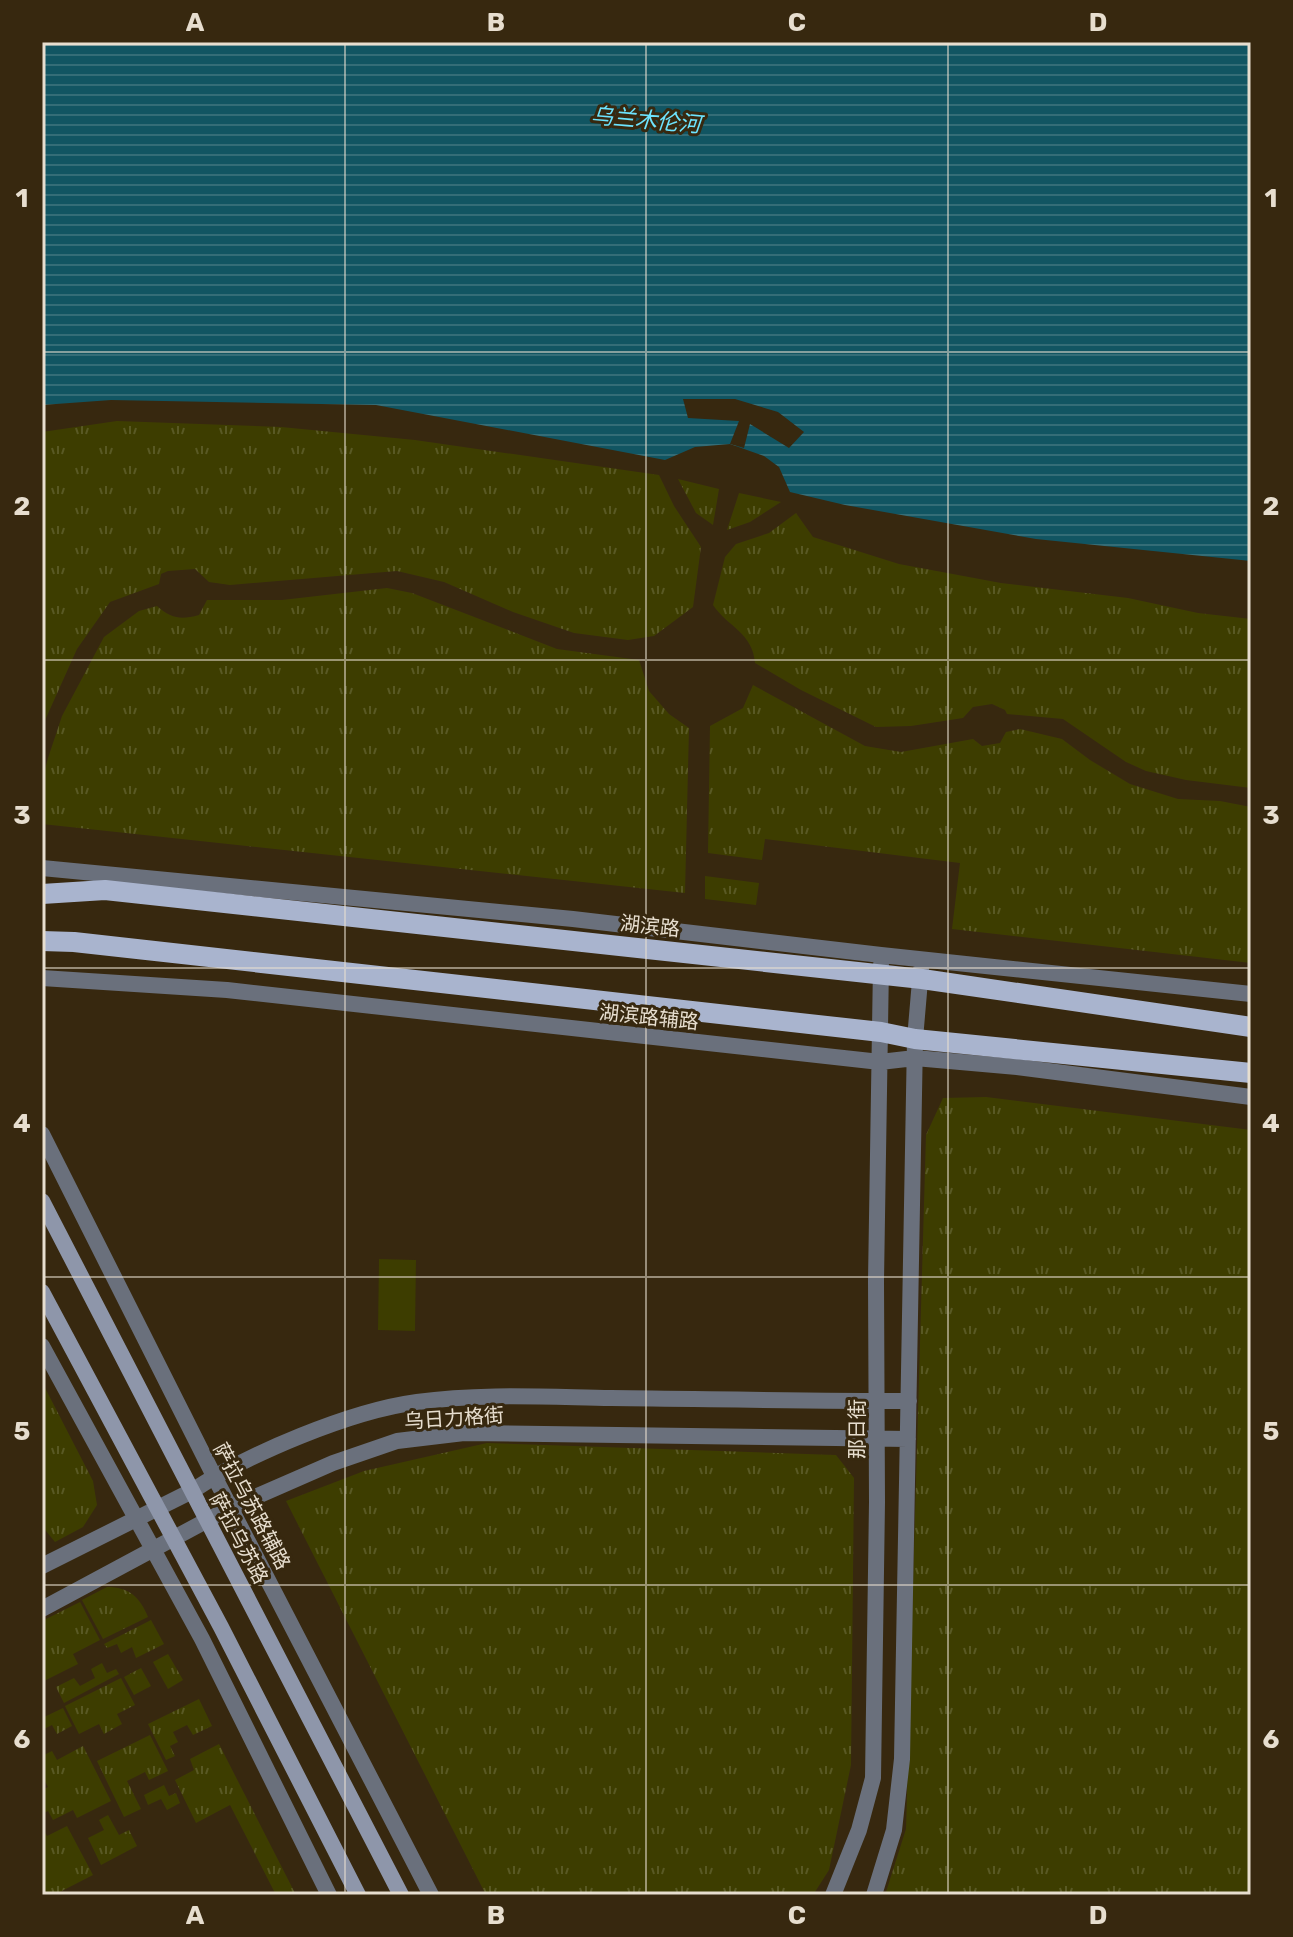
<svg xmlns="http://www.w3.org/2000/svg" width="1293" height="1937" font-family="Rubik,'Noto Sans SC',sans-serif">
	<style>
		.grass { fill: url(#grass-tufts) }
		.garden { fill: #3d3d00 }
		.water { fill: url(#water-rules) }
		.pier { fill: #37280f }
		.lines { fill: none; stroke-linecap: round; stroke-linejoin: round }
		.tertiary { stroke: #6a707c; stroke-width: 16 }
		.secondary { stroke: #8e96aa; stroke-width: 16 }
		.primary { stroke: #a9b4ce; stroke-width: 20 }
		.grid { fill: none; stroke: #e7decf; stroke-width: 2; stroke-opacity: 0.55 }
		.labels { text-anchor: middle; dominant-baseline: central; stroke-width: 6; stroke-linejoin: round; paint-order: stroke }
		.street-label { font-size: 20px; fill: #e7decf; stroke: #37280f }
		.water-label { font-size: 22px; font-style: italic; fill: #6de4fe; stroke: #37280f }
		.neatline { fill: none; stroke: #e7decf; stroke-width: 3 }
		.grid-label { font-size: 26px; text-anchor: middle; font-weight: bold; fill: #e7decf }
	</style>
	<defs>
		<pattern id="grass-tufts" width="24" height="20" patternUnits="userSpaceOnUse" patternTransform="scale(2)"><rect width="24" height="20" fill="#3d3d00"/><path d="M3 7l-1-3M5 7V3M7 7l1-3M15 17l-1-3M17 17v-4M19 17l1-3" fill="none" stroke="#595924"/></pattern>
		<pattern id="water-rules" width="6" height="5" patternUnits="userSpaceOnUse" patternTransform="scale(2)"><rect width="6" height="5" fill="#115562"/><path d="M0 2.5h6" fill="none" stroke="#346d77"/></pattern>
	</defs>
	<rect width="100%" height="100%" fill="#37280f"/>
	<path class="grass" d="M 117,421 L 281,427 L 415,440 L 659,475 L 674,506 L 701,547 L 693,607 L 654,636 L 628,640 L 574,633 L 513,612 L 444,582 L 397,571 L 230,585 L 209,582 L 195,569 L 168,571 L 161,574 L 159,584 L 110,602 L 77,649 L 42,727 L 42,432 Z
		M 678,479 L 719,489 L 713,525 L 696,513 Z
		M 739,493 L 781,502 L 750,522 L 727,530 Z
		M 796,513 L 813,537 L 899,564 L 1001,583 L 1128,598 L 1198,613 L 1251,619 L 1251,788 L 1186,780 L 1146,771 L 1126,762 L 1063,719 L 1007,714 L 1005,710 L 992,704 L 973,707 L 963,718 L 911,726 L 876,727 L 801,690 L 755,663 C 753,633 728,627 713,605 L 725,557 L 736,544 L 769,533 Z
		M 387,588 L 412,593 L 557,649 L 639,660 L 649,691 L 669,714 L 689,728 L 685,893 L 42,824 L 42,781 L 48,758 L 62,716 L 104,637 L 139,611 L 157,606 C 172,619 181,620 199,615 L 207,600 L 282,600 Z
		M 753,685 L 865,746 L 901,752 L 973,739 L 982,746 L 1000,743 L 1006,732 L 1020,729 L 1062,739 L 1090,760 L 1130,784 L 1178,799 L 1220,801 L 1251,807 L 1251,963 L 952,929 L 960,863 L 765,839 L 762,860 L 708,853 L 710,726 L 743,708 Z
		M 705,876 L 759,883 L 756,905 L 705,899 Z
		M 986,1097 L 1251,1130 L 1251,1895 L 885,1895 L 906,1829 L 926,1135 L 943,1098 Z
		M 42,1382 L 93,1481 L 97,1505 L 83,1527 L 55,1542 L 42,1526 L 45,1510 L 42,1495 Z
		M 487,1443 L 836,1455 L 854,1478 L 851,1765 L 829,1870 L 813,1895 L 486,1895 L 286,1501 L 364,1471 Z
		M 107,1587 C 129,1587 140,1597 148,1617 L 103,1639 L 82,1600 Z
		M 80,1602 L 100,1640 L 73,1654 L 78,1664 L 42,1682 L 42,1621 Z
		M 151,1620 L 164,1644 L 136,1658 L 132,1647 L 121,1653 L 117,1644 L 107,1648 L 104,1644 Z
		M 168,1654 L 183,1680 L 168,1689 L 153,1662 Z
		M 102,1663 L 107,1673 L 116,1669 L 119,1674 L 64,1703 L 56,1687 L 74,1678 L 80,1686 L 95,1678 L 91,1669 Z
		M 141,1668 L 151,1686 L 134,1695 L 124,1677 Z
		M 121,1678 L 135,1705 L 117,1714 L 122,1724 L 104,1734 L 99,1724 L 79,1734 L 65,1706 Z
		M 199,1699 L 212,1726 L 193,1735 L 187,1725 L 173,1732 L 178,1742 L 170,1746 L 175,1756 L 166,1760 L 148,1724 Z
		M 63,1708 L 72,1726 L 57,1734 L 52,1725 L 42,1730 L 42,1718 Z
		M 150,1735 L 168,1771 L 149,1780 L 145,1772 L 127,1781 L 141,1809 L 124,1817 L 97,1761 Z
		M 219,1744 L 296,1895 L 276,1895 L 230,1805 L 196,1823 L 175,1780 L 194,1770 L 190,1759 Z
		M 83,1746 L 111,1801 L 77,1818 L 73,1810 L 53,1820 L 48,1811 L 42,1814 L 42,1790 L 48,1787 L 42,1776 L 42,1756 L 52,1751 L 57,1760 Z
		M 164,1785 L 169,1796 L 176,1793 L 180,1803 L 167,1810 L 161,1799 L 148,1805 L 144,1795 Z
		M 108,1815 L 119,1835 L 129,1830 L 137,1846 L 101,1865 L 88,1838 L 104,1830 L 99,1820 Z
		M 67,1826 L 93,1875 L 54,1895 L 44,1895 L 42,1890 L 42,1827 L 47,1836 Z"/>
	<path class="garden" d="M 379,1259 L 416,1260 L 415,1331 L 378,1330 Z"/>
	<path class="water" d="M 42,42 L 1251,42 L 1251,561 L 1036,539 L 845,505 L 790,492 L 779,467 L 764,456 L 730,444 L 695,447 L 665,460 L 376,405 L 111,400 L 42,405 Z"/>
	<path class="pier" d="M 683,399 L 735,399 L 778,412 L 804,432 L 789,448 L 750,424 L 744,448 L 730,444 L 739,421 L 688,418 Z"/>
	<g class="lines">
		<path class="tertiary" d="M 42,868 L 573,919 L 881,955 L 1251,994
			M 42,978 L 227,990 L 880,1062 L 915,1058 L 1017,1067 L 1251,1097
			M 42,1134 L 214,1476 L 431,1895
			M 42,1346 L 202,1639 L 329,1895
			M 42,1566 L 192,1491 C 248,1454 350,1411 417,1402 C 480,1393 547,1397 611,1398 C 710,1399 809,1401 909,1401
			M 42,1609 L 230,1508 L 333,1463 L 397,1441 L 464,1433 L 908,1439
			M 833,1895 L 859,1830 L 873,1778 L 877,1502 L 876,1281 L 881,965
			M 874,1895 L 894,1830 L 902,1759 L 915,1039 L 921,969"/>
		<path class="secondary" d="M 42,1201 L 401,1895
			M 42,1292 L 221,1627 L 358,1895"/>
		<path class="primary" d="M 42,894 L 105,890 L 922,979 L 1251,1027
			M 42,941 L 74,942 L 881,1032 L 915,1039 L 1251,1073"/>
	</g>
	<path class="grid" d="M 345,42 L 345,1895M 646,42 L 646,1895M 948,42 L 948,1895M 42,352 L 1251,352M 42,660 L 1251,660M 42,968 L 1251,968M 42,1277 L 1251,1277M 42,1585 L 1251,1585"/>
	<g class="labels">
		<g class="street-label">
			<text transform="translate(650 926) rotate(6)">湖滨路</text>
			<text transform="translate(649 1017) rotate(6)">湖滨路辅路</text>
			<text transform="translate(454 1418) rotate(-4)">乌日力格街</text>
			<text transform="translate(857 1429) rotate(-90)">那日街</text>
			<text transform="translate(252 1506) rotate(62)">萨拉乌苏路辅路</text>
			<text transform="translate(239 1538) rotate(62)">萨拉乌苏路</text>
		</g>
		<g class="water-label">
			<text transform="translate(646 120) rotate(5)">乌兰木伦河</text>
		</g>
	</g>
	<rect width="1293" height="1937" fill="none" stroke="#37280f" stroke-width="88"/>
	<rect x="44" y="44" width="1205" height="1849" class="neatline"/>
	<g class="grid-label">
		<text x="195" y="31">A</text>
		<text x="496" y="31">B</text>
		<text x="797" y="31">C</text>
		<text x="1098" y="31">D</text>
		<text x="22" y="207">1</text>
		<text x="1271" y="207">1</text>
		<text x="22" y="515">2</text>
		<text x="1271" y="515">2</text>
		<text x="22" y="824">3</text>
		<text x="1271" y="824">3</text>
		<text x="22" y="1132">4</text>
		<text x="1271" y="1132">4</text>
		<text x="22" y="1440">5</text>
		<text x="1271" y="1440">5</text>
		<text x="22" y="1748">6</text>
		<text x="1271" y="1748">6</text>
		<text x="195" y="1924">A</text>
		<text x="496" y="1924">B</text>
		<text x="797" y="1924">C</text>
		<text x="1098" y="1924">D</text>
	</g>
</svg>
